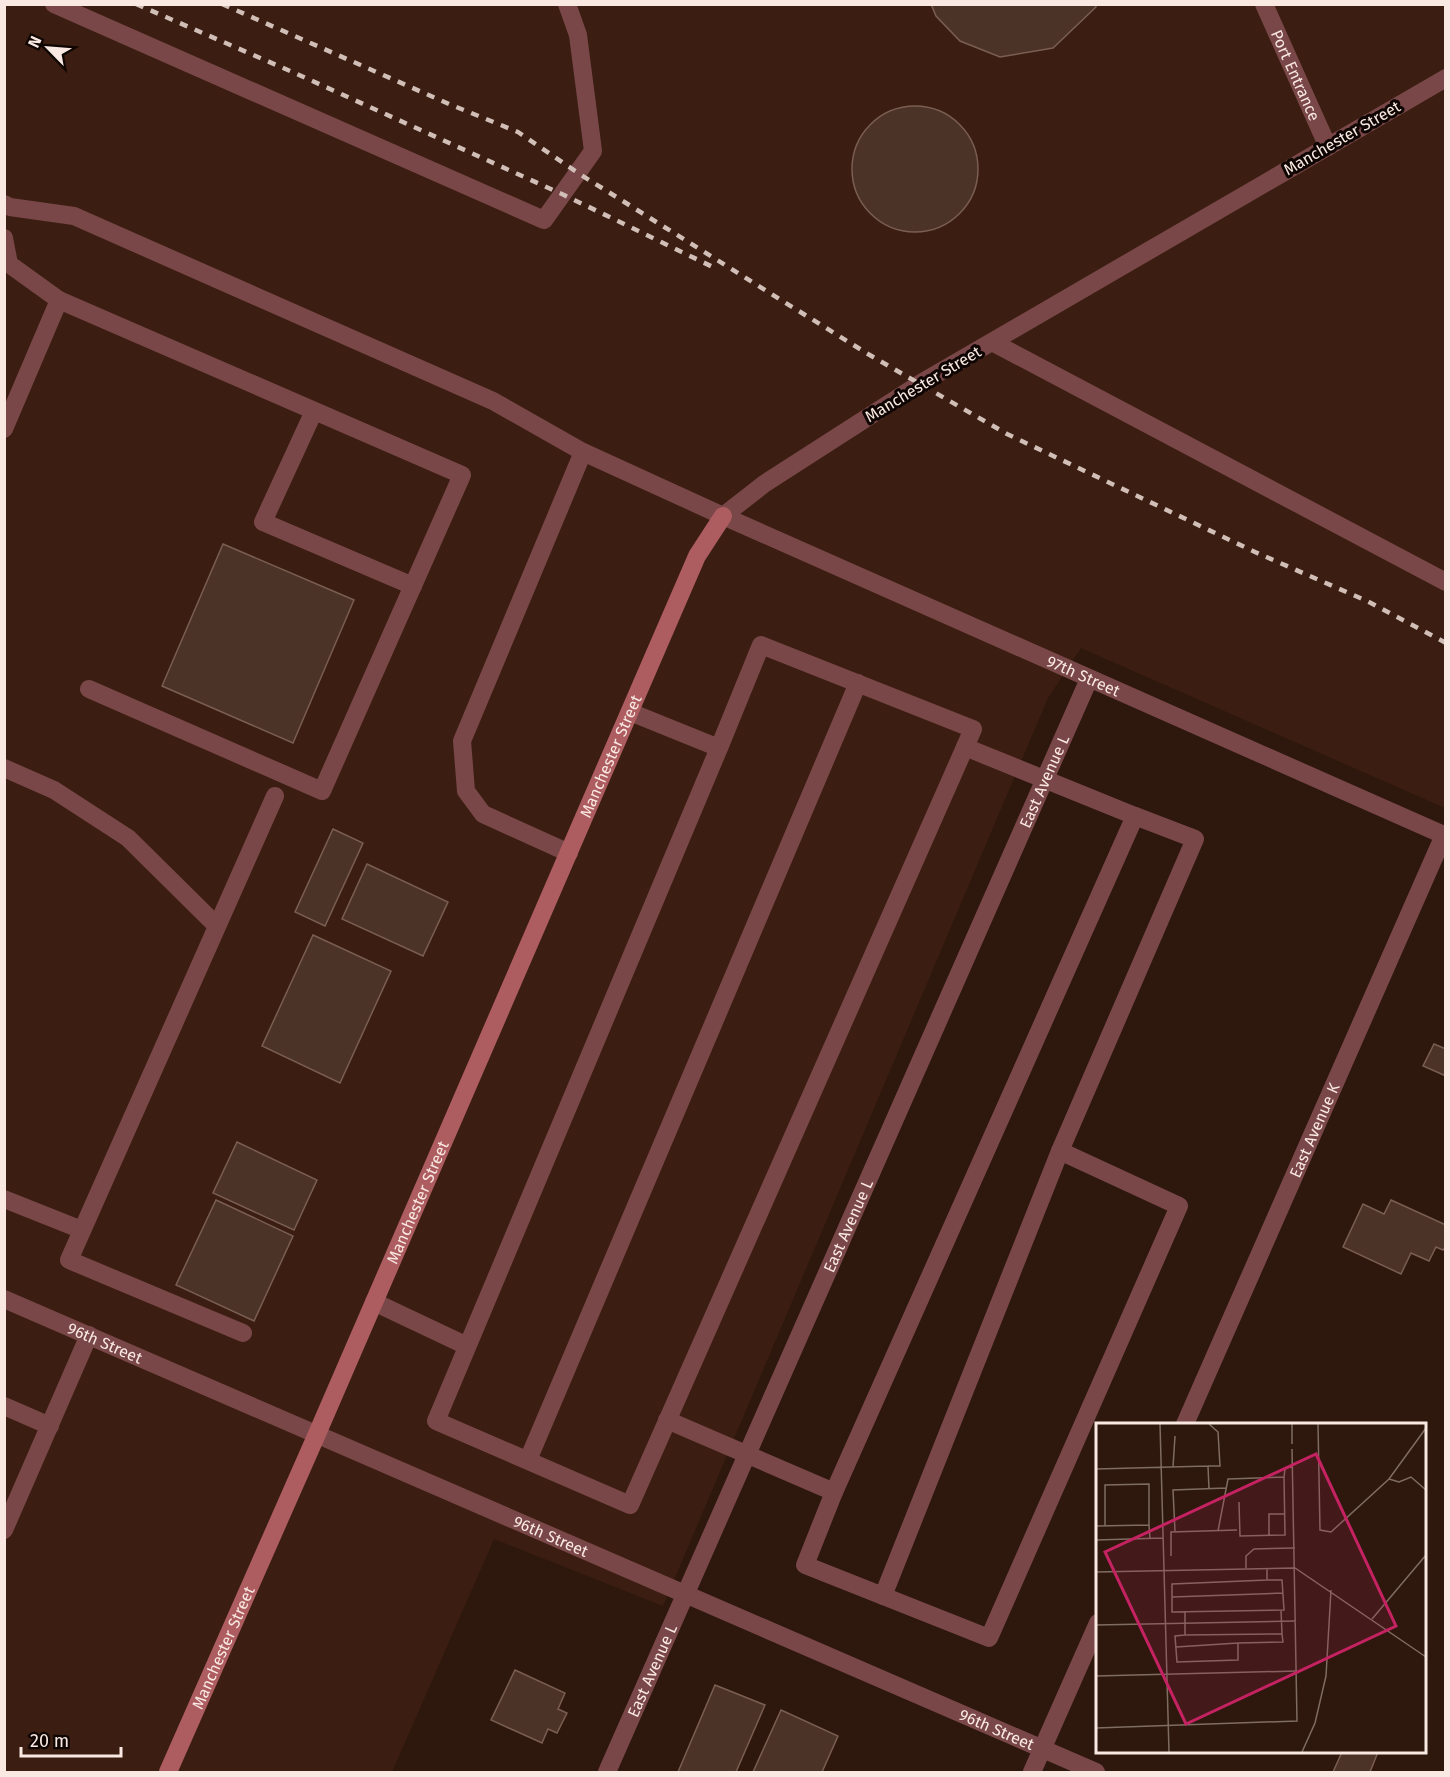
<svg xmlns="http://www.w3.org/2000/svg" width="1450" height="1777" font-family="'Fira Sans',sans-serif">
	<style>
		.built { fill: #3b1e11 }
		.building { fill: #4c3328; stroke: #7a5e52; stroke-width: 1.5 }
		.lines { fill: none; stroke-linecap: round; stroke-linejoin: round }
		.lane { stroke: #7a4749; stroke-width: 18 }
		.street { stroke: #7a4749; stroke-width: 18 }
		.secondary { stroke: #ad5c60; stroke-width: 18 }
		.rail { stroke: #d0beb7; stroke-width: 4.5; stroke-dasharray: 8 8; stroke-linecap: butt }
		.labels { text-anchor: middle; dominant-baseline: central; stroke-width: 6; stroke-linejoin: round; paint-order: stroke }
		.street-label { font-size: 16px; fill: #f9e9e2; stroke: #0f0603 }
		.inset-road { fill: none; stroke: #7f6c62; stroke-width: 1.5 }
		.view { fill: #c52262; fill-opacity: 0.15; stroke: #c52262; stroke-width: 3 }
		.inset-edge { fill: none; stroke: #f9e9e2; stroke-width: 3 }
	</style>
	<rect width="100%" height="100%" fill="#2e180d"/>
	<path class="built" d="M 5,5 L 1445,5 L 1445,808 L 1081,648 L 1048,698 L 663,1606 L 494,1539 L 392,1772 L 5,1772 Z"/>
	<path class="building" d="M 931,4 L 1096,4 L 1096,7 L 1053,48 L 1000,57 L 960,41 L 936,16 Z
		M852 169a63 63 0 1 1 126 0a63 63 0 1 1-126 0Z
		M 223,544 L 354,600 L 293,743 L 162,686 Z
		M 333,829 L 363,843 L 325,926 L 295,912 Z
		M 367,864 L 448,902 L 423,956 L 342,919 Z
		M 313,935 L 391,971 L 340,1083 L 262,1046 Z
		M 1434,1044 L 1446,1049 L 1446,1076 L 1423,1066 Z
		M 237,1142 L 317,1180 L 294,1230 L 213,1193 Z
		M 216,1200 L 293,1236 L 254,1321 L 176,1285 Z
		M 1391,1200 L 1446,1225 L 1446,1246 L 1443,1250 L 1436,1247 L 1429,1261 L 1411,1253 L 1401,1274 L 1343,1247 L 1363,1204 L 1384,1214 Z
		M 515,1670 L 565,1693 L 558,1709 L 567,1713 L 557,1733 L 548,1729 L 542,1743 L 491,1720 Z
		M 715,1685 L 765,1705 L 736,1772 L 678,1772 Z
		M 781,1710 L 838,1736 L 822,1772 L 753,1772 Z
		M 1342,1752 L 1378,1752 L 1370,1772 L 1333,1772 Z"/>
	<g class="lines">
		<g class="lane">
			<path d="M 54,4 L 544,220 L 593,151 L 578,35 L 567,4"/>
			<path id="s1" d="M 1264,4 L 1328,147"/>
			<path d="M 4,204 L 10,207 L 74,216 L 493,401 L 583,452 L 723,516"/>
			<path d="M 4,238 L 9,264 L 59,300 L 4,429"/>
			<path d="M 59,300 L 462,475 L 322,791 L 89,689"/>
			<path d="M 992,342 L 1446,582"/>
			<path d="M 314,411 L 263,522 L 413,586"/>
			<path d="M 630,712 L 719,748 L 436,1421 L 630,1505 L 973,729 L 761,645 L 719,748"/>
			<path d="M 4,768 L 54,790 L 128,838 L 217,926"/>
			<path d="M 569,853 L 483,814 L 466,791 L 462,741 L 583,452"/>
			<path d="M 4,1199 L 82,1230"/>
			<path d="M 374,1302 L 467,1346"/>
			<path d="M 243,1333 L 69,1260 L 275,796"/>
			<path d="M 4,1406 L 50,1426"/>
			<path d="M 667,1420 L 834,1492 L 1135,816 L 965,747"/>
			<path d="M 528,1460 L 858,683"/>
			<path d="M 834,1492 L 805,1565 L 989,1638 L 1179,1206 L 1060,1151 L 1195,839 L 1135,816"/>
			<path d="M 4,1530 L 89,1335"/>
			<path d="M 883,1596 L 1060,1151"/>
		</g>
		<g class="street">
			<path id="s2" d="M 1446,78 L 921,383 L 764,484 L 723,516 L 1446,836"/>
			<path id="s3" d="M 4,1299 L 1096,1772"/>
			<path id="s4" d="M 1185,1424 L 1444,835"/>
			<path id="s5" d="M 607,1772 L 1089,679"/>
			<path d="M 1032,1772 L 1098,1623"/>
		</g>
		<path class="secondary" id="s6" d="M 168,1772 L 317,1434 L 697,556 L 723,516"/>
		<path class="rail" d="M 136,4 L 297,74 L 564,195 L 717,269
			M 222,4 L 449,104 L 518,132 L 578,173 L 781,300 L 868,354 L 1007,434 L 1255,552 L 1367,601 L 1446,643"/>
	</g>
	<g class="labels">
		<g class="street-label">
			<text stroke="none"><textPath href="#s1" startOffset="78">Port Entrance</textPath></text>
			<text transform="translate(1342 138) rotate(-30)">Manchester Street</text>
			<text transform="translate(923 384) rotate(-31)">Manchester Street</text>
			<text stroke="none"><textPath href="#s2" startOffset="1240">97th Street</textPath></text>
			<text stroke="none"><textPath href="#s6" startOffset="1108">Manchester Street</textPath></text>
			<text stroke="none"><textPath href="#s5" startOffset="1083">East Avenue L</textPath></text>
			<text stroke="none"><textPath href="#s4" startOffset="321">East Avenue K</textPath></text>
			<text stroke="none"><textPath href="#s6" startOffset="622">Manchester Street</textPath></text>
			<text stroke="none"><textPath href="#s5" startOffset="597">East Avenue L</textPath></text>
			<text stroke="none"><textPath href="#s3" startOffset="110">96th Street</textPath></text>
			<text stroke="none"><textPath href="#s3" startOffset="596">96th Street</textPath></text>
			<text stroke="none"><textPath href="#s6" startOffset="136">Manchester Street</textPath></text>
			<text stroke="none"><textPath href="#s5" startOffset="111">East Avenue L</textPath></text>
			<text stroke="none"><textPath href="#s3" startOffset="1082">96th Street</textPath></text>
		</g>
	</g>
	<g transform="translate(1096 1423)">
		<rect width="330" height="330" fill="#2e180d"/>
		<path class="inset-road" d="M 64,1 L 73,329M 222,1 L 224,107 L 235,109 L 293,56 L 330,5M 196,21 L 196,1M 112,43 L 124,43 L 122,9 L 113,1M 77,44 L 79,13M 0,46 L 112,43 L 113,66M 293,56 L 303,59 L 315,54 L 330,67M 143,79 L 144,113 L 189,112 L 188,54M 0,103 L 53,102 L 54,116M 9,103 L 9,62 L 53,61 L 53,102M 79,108 L 77,67 L 130,65M 122,108 L 132,56 L 188,54 L 189,46 L 196,43M 173,112 L 173,91 L 189,91M 0,117 L 67,115M 75,133 L 75,109 L 141,107M 150,145 L 150,133 L 158,126 L 199,125M 171,145 L 171,157 L 76,161 L 76,189 L 188,187 L 186,157 L 171,157M 0,149 L 199,145 L 330,234M 76,174 L 187,170M 89,188 L 89,212 L 186,211 L 185,187M 276,196 L 330,132M 0,202 L 200,198M 89,212 L 79,213 L 81,239 L 142,237 L 142,220 L 187,219 L 186,211M 80,224 L 142,220M 0,253 L 201,248M 0,305 L 201,298 L 196,26M 206,329 L 219,300 L 230,253 L 235,167"/>
		<path class="view" d="M 220,31 L 300,203 L 90,301 L 9,129 Z"/>
		<rect width="330" height="330" class="inset-edge"/>
	</g>
	<rect width="1450" height="1777" fill="none" stroke="#f9e9e2" stroke-width="12"/>
	<g transform="translate(48 48) rotate(295)" stroke="#0f0603" stroke-width="4.5" paint-order="stroke">
	<path d="M0-4.5L10 22L0 15L-10 22Z" fill="#f9e9e2"/>
	<text y="-9" font-size="16" font-weight="bold" text-anchor="middle" fill="#f9e9e2">N</text>
	</g>
	<path d="M21 1747v9h100v-9" fill="none" stroke="#f9e9e2" stroke-width="3"/>
	<text x="30" y="1747" font-size="18" fill="#f9e9e2" stroke="#0f0603" stroke-width="4.5" paint-order="stroke">20 m</text>
</svg>
